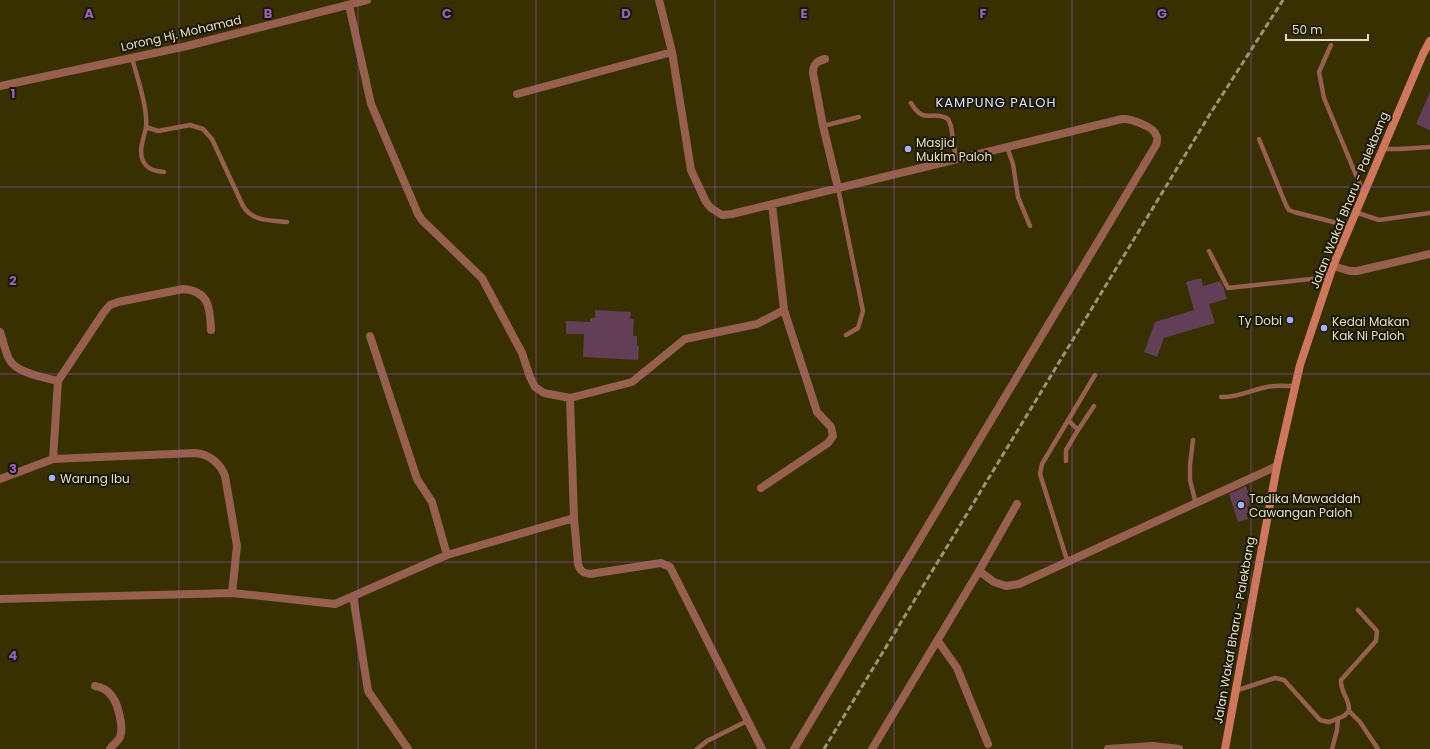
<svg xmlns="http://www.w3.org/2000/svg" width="1430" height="749" font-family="Poppins,sans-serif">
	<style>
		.building { fill: #623e57 }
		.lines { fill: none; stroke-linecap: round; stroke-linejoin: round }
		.lane { stroke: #965f4e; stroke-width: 4.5 }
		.street { stroke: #965f4e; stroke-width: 8 }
		.secondary { stroke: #ce775c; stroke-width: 8 }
		.rail { stroke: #9b9574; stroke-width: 3; stroke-dasharray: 6 3; stroke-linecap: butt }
		.grid { fill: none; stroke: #9a61c1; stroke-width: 1; stroke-opacity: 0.55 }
		.poi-dot { fill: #a7b1fc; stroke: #1c1806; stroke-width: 1.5 }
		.labels { text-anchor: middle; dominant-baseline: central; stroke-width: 4; stroke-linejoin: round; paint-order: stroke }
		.street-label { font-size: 12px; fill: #e2dec6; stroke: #1c1806 }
		.poi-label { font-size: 12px; fill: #e2dec6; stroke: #1c1806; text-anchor: start }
		.neighbourhood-label { font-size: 13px; letter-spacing: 1px; fill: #dde2ff; stroke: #1c1806 }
		.grid-label { font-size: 13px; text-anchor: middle; font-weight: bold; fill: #9a61c1; stroke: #1c1806; stroke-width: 4; stroke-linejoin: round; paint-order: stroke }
	</style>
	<rect width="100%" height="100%" fill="#383001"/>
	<path class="building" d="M 1430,92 L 1430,130 L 1416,124 Z
		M 1201,278 L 1203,286 L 1220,281 L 1223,286 L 1227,299 L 1209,304 L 1215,323 L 1164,338 L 1157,357 L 1144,352 L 1155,322 L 1194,310 L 1186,282 Z
		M 595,310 L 631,312 L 630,319 L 634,319 L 633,336 L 637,336 L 637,346 L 639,346 L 638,360 L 583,357 L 584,334 L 566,334 L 566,321 L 590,322 L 590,318 L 595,318 Z
		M 1246,486 L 1252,504 L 1247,506 L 1249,512 L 1246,514 L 1248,519 L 1238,522 L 1229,494 Z"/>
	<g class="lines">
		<path class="lane" d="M 1331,45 L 1319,72 L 1324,98 L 1363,192
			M 132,58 C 137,77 148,108 146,127 C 144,139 138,150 143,161 C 148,170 155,171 164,172
			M 911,103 C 925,126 931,109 948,119 L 951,126 L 956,159
			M 823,126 L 859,117
			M 146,127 L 158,131 L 190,125 L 203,129 L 212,139 L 243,206 C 253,222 270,220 287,222
			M 1259,139 L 1286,205 L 1289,210 L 1294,212 L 1349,226
			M 1007,147 L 1013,164 L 1018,197 L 1030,226
			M 1382,149 L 1400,149 L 1430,147
			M 838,188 L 863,311 L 858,328 L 846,335
			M 1355,212 L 1379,220 L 1430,213
			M 1209,251 L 1228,288 L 1329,277
			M 1221,397 C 1237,398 1251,390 1267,387 C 1276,385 1286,386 1295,386
			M 1078,430 L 1094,406
			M 1193,440 L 1190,465 L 1190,480 L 1196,504
			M 1066,461 L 1066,450 L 1078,430 L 1068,420
			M 1068,563 L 1040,474 L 1042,464 L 1095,375
			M 1235,691 L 1275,678 L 1284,680 L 1320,720 L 1329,722 L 1344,716 L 1349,711 C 1350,698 1340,693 1341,680 L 1376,641 L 1377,631 L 1358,610
			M 1349,711 L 1360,722 L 1378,749
			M 697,749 L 707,741 L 747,721
			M 1332,749 L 1337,730 L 1338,718"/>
		<path class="street" d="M 659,0 L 672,52 L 691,170 L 706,202 L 711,208 L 722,215 L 732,214 L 1122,119 C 1130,118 1154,127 1156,135 C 1158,138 1157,142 1156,145 L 794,749
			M 349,5 L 371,104 L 418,214 L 422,220 L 482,278 L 522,353 L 530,377 L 535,387 L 544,393 L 570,398
			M 825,59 C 817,61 813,64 813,73 L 823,126 L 838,188
			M 0,86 L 187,46 L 367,0
			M 517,94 L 672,52
			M 1333,266 L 1350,271 L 1357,271 L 1430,254
			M 0,332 C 3,340 5,351 9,359 C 16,373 43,377 58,381 L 53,459 L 0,479
			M 370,336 L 417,479 L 432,502 L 447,555
			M 58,381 L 104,312 L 110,305 L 118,302 L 183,289 C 210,291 210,309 211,330
			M 53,459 L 195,453 C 209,454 220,463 225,476 L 237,546 L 232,593
			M 761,488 L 828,443 L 833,436 L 831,427 L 817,412 L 784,310 L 772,204
			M 574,518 L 570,398 L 632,382 L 685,339 L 757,324 L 784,310
			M 979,571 L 1017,504
			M 353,596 L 368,691 L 408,749
			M 0,599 L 232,593 L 335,604 L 447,555 L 574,518 L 578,564 C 580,571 583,573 590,574 L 661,563 L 670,567 L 762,749
			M 938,641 L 957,668 L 988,744
			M 95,686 C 101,687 107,690 111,695 C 118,703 124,727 120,737 C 118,742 113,744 110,749
			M 872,749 L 979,571 L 994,582 L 1006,586 L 1019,584 L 1277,466
			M 1108,749 L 1153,746 L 1179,749"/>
		<path class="secondary" d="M 1225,749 L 1277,466 L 1300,365 L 1333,266 L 1423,54 L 1430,41"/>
		<path class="rail" d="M 824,749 L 1210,114 L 1283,0"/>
	</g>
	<path class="grid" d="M 179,0 L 179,749M 358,0 L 358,749M 536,0 L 536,749M 715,0 L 715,749M 894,0 L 894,749M 1072,0 L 1072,749M 1251,0 L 1251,749M 0,187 L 1430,187M 0,374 L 1430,374M 0,562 L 1430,562"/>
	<g class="poi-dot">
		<circle cx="908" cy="149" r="4"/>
		<circle cx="1290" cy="320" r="4"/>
		<circle cx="1324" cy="328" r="4"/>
		<circle cx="52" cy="478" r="4"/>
		<circle cx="1241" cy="505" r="4"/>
	</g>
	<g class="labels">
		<g class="street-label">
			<text transform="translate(181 33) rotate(-13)">Lorong Hj. Mohamad</text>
			<text transform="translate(1349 200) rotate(-68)">Jalan Wakaf Bharu - Palekbang</text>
			<text transform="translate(1234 630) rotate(-80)">Jalan Wakaf Bharu - Palekbang</text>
		</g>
		<g class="poi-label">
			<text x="916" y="142">Masjid<tspan x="916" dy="14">Mukim Paloh</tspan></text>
			<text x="1282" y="320" text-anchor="end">Ty Dobi</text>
			<text x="1332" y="321">Kedai Makan<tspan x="1332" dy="14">Kak Ni Paloh</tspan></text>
			<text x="60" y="478">Warung Ibu</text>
			<text x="1249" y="498">Tadika Mawaddah<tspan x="1249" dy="14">Cawangan Paloh</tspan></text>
		</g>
		<g class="neighbourhood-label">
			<text x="996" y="102">KAMPUNG PALOH</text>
		</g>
	</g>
	<g class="grid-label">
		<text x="89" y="18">A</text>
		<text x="268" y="18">B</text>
		<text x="447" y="18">C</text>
		<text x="626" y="18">D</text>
		<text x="804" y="18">E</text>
		<text x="983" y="18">F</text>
		<text x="1162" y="18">G</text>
		<text x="13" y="98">1</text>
		<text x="13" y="285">2</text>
		<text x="13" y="473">3</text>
		<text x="13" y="660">4</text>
	</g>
	<path d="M1286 34v6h82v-6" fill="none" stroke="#e2dec6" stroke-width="2"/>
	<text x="1292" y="34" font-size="12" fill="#e2dec6" stroke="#1c1806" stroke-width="3" paint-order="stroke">50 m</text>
</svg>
